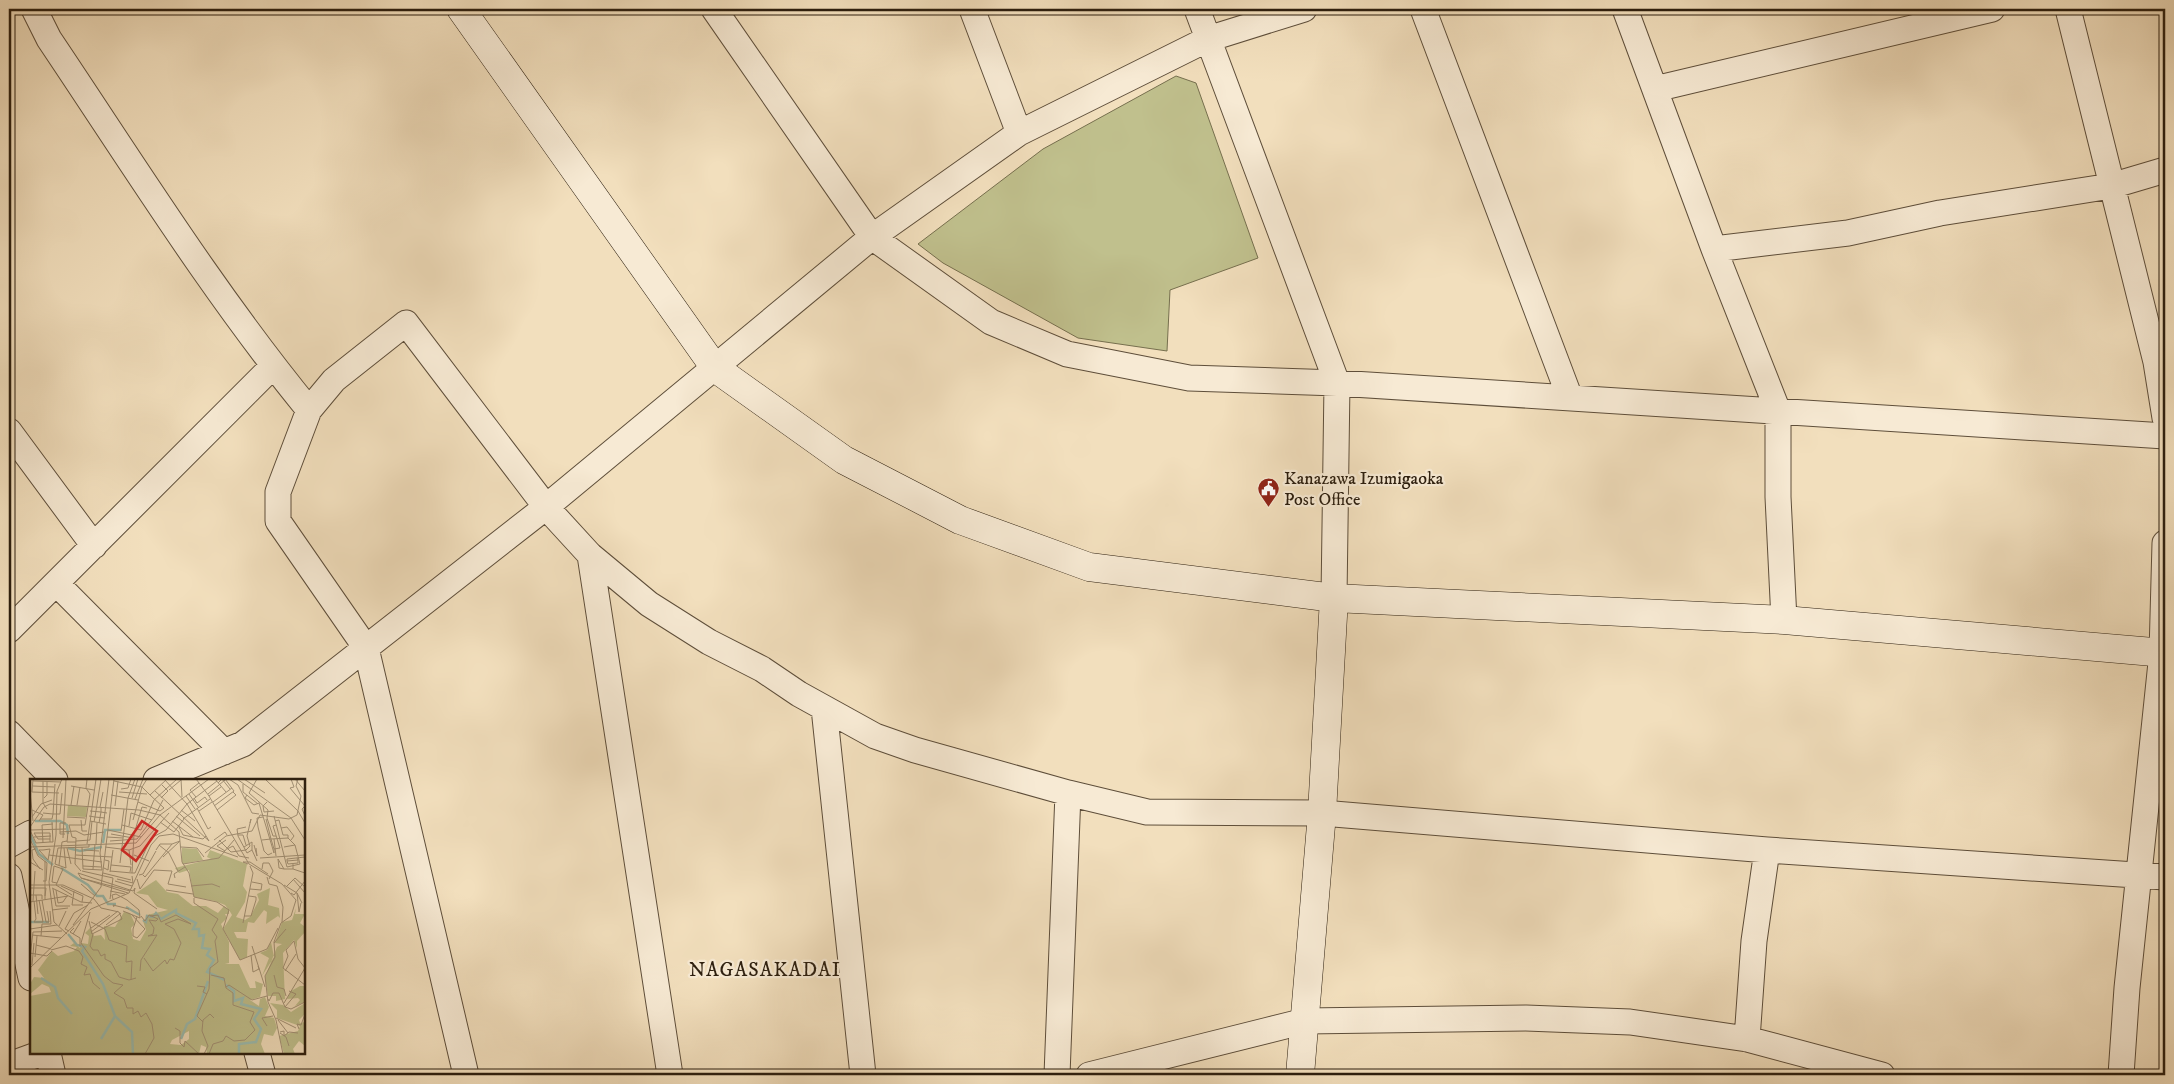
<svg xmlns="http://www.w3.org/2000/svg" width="2174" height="1084" font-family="'IM FELL DW Pica',serif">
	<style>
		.green { fill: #c0c08d; stroke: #766f4e }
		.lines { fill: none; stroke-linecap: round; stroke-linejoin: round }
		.street-casing { stroke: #5e4e3a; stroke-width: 27 }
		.secondary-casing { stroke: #2c1e0e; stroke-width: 29 }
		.street { stroke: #f7ead4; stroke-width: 25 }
		.secondary { stroke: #f7ead4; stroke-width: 28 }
		.labels { text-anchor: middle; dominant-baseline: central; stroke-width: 4.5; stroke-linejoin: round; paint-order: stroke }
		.poi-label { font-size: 18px; fill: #2c1e0e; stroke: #f7ead4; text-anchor: start }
		.quarter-label { font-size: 20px; letter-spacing: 1px; fill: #2c1e0e; stroke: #f7ead4 }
		.inset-river { fill: none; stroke: #9bbdb1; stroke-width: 2.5 }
		.inset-road { fill: none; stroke: #a39277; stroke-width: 1 }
		.view { fill: #d62828; fill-opacity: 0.15; stroke: #d62828; stroke-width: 2.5 }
		.inset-edge { fill: none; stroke: #2c1e0e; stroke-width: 2.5 }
	</style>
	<rect width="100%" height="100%" fill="#f2dfbd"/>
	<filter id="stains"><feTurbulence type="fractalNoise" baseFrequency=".004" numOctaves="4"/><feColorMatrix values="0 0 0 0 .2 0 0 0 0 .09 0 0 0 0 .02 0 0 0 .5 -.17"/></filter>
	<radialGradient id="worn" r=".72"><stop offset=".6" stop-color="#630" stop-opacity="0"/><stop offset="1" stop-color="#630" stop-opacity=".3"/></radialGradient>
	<path class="green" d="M 1176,76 L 1196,83 L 1258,258 L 1170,290 L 1167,351 L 1078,338 L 943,263 L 918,244 L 1043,149 Z"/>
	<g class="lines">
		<defs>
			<path id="street" d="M 34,9 L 49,39 C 133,164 213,293 309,410 L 334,380 L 406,323 L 546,507 L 590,555 L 649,604 L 709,642 L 762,669 L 799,694 L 875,736 L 915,750 L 1068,793 L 1147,812 L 1322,813 L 1767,850 L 2165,877
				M 714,9 L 872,237 L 991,322 L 1067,354 L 1189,378 L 1337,383 L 2165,436
				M 972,9 L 1019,133
				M 1197,9 L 1337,383 L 1334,598
				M 1423,9 L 1570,398
				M 1625,9 L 1714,249 L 1778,411 L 1778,497 L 1784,620
				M 2068,9 L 2156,362 L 2165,418
				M 1655,89 L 1992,9
				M 1714,249 L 1848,233 L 1940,213 L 2111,186 L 2165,170
				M 309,410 L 278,492 L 278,521 L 366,648 L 466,1075
				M 9,431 L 94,546
				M 590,555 L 670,1075
				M 56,583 L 224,752
				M 9,630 L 273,366
				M 824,708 L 863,1075
				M 9,733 L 55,780
				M 156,780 L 243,744 L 546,507 L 872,237 L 1019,133 L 1208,39 L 1304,9
				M 9,845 L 31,833
				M 9,876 L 31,978
				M 1747,1039 L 1754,941 L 1767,850
				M 48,1053 L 53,1075
				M 257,1053 L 263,1075
				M 9,1065 L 42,1053
				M 1057,1075 L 1068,793
				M 1089,1075 L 1305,1021 L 1526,1018 L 1630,1022 L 1747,1039 L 1882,1075
				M 2121,1075 L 2127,988 L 2162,653 L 2165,543"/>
			<path id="secondary" d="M 461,9 L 715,368 L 844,460 L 960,520 L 1089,567 L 1334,598 L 1784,620 L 2165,653
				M 1300,1075 L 1322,813 L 1334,598"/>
		</defs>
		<use href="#street" class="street-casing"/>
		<use href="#secondary" class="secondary-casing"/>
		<use href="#street" class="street"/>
		<use href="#secondary" class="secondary"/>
	</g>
	<defs>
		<symbol id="civic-pin" viewBox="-11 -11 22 30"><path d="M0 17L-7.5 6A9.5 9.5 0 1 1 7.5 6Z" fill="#8f2418" stroke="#f7ead4"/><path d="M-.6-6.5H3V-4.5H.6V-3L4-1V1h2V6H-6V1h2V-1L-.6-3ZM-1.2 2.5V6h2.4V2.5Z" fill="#fff"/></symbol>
	</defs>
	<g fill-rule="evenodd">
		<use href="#civic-pin" x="1256" y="476" width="25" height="34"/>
	</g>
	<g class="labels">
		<g class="poi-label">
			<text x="1284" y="479">Kanazawa Izumigaoka<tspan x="1284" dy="21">Post Office</tspan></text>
		</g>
		<g class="quarter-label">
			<text x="765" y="970">NAGASAKADAI</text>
		</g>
	</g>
	<g transform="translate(30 779)">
		<rect width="275" height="275" fill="#f2dfbd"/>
		<path d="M 38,26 L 57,28 L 56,38 L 37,37 ZM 152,69 L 167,70 L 173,81 L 152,85 ZM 180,71 L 217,85 L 213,107 L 217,113 L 215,123 L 206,138 L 215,141 L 220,138 L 229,121 L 227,115 L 240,109 L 238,126 L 249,129 L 250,139 L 248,137 L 236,145 L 237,133 L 234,131 L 224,144 L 218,143 L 216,153 L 204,153 L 207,159 L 218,160 L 217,178 L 210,181 L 193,150 L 202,136 L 199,131 L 199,135 L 195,135 L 197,139 L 191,145 L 199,163 L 199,184 L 195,185 L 209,185 L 220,209 L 226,209 L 225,202 L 233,205 L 230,218 L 220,221 L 229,227 L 230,220 L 235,218 L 239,228 L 235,237 L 244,239 L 247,249 L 243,257 L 234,255 L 231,265 L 235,275 L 177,275 L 176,268 L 171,266 L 169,275 L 0,275 L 0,217 L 21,213 L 19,208 L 12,205 L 0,215 L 0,205 L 4,198 L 14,199 L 8,191 L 22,172 L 28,177 L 44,172 L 47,168 L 40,167 L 44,164 L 50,169 L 51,164 L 58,165 L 59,157 L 55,154 L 60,149 L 64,157 L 71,156 L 75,161 L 74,147 L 85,148 L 94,133 L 100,134 L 105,145 L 101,149 L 103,160 L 110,162 L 116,151 L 113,142 L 117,142 L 117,136 L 138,131 L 127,128 L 118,116 L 106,114 L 126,101 L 137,113 L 148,115 L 163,127 L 176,127 L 188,134 L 194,127 L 198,130 L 195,126 L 185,122 L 164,118 L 159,91 L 149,94 L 145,89 L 181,80 L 177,78 ZM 159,252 L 159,260 L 151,266 L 140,265 L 142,261 ZM 266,129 L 265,135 L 275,135 L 270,144 L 274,147 L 275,153 L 267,162 L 267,169 L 264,161 L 253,174 L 255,220 L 246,222 L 246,217 L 238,217 L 235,198 L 247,168 L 252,165 L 245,164 L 252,143 L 262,141 ZM 241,163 L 244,178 L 232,197 L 239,179 L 230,174 L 237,171 ZM 270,207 L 275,207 L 275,223 L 265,227 L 270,221 L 268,219 L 257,220 L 261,212 ZM 240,224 L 253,226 L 261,233 L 275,224 L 275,235 L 269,241 L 270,244 L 275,243 L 275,267 L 269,262 L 263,270 L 265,275 L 254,275 L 249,257 L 268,252 L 270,247 L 247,239 L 247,231 Z" fill="#c0c08d" fill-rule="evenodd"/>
		<path class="inset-river" d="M 5,42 L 30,42 L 37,46 L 38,55M 0,55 L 9,75 L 23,86M 73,64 L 75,51 L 91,51M 38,69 L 50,72 L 72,68M 31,89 L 58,106 L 67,117 L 73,117 L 78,125 L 86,125M 96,128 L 110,136M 113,141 L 116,143 L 117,137 L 123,138 L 126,134 L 131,140 L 146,131 L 146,134 L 166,144 L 163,150 L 169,150 L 169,157 L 174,156 L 172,169 L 180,170 L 177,176 L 184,181 L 177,193 L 195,201M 0,143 L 19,143M 38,155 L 47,166 L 55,168 L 52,172 L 73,205 L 85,237M 11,199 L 25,208 L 28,219 L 42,235M 196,206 L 204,212 L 204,222 L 213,219 L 211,225 L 231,230 L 224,240 L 231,250 L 226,263 L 209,265 L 209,275M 71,260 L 85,237 L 102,253 L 103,275M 151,260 L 157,245 L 165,240 L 178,202"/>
		<path class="inset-road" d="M 3,0 L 2,13 L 29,14M 32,0 L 27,12 L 26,56 L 19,103 L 24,143 L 37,155M 151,0 L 152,18M 166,0 L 179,17 L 219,85 L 252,105 L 266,121 L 261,137 L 251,144 L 244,163 L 245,178 L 235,197 L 238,223 L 246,241 L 253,275M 185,0 L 196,13M 199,0 L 208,6 L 222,34 L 229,35M 207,0 L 261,39 L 275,61M 214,0 L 235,14M 227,0 L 219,14 L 238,31 L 237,39 L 243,57 L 246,57M 235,0 L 268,32 L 275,44M 261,0 L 264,8 L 260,9 L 275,27 L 272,30 L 275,37M 265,0 L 275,12M 3,2 L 31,3M 13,2 L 13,24 L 17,30M 84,2 L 112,8 L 120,16 L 137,0M 188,4 L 192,0 L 200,10M 213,5 L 213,13 L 228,25M 3,7 L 24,8M 41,7 L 64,11M 91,10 L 98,9 L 101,0M 139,11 L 151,1M 125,12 L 179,62 L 157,25 L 134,0M 0,13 L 3,42M 89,13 L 117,15M 159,15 L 168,28M 178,15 L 195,1M 81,16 L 108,21M 217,16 L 215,19 L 224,26 L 229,24 L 244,74 L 244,70 L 250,69 L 243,47 L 246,46M 156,17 L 165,30M 179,17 L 191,8M 166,18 L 160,11 L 169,4M 14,19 L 17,16 L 17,2M 102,19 L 108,0M 131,19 L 138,12 L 132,6M 164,19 L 167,24 L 175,18 L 177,21M 105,20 L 113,0M 108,23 L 130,32 L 134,29 L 120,16M 183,23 L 202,9M 237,23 L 233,27 L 234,33 L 244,32M 41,26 L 44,7M 47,26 L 50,8M 85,27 L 88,2M 184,27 L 204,12 L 195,0M 70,28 L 73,13M 167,29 L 178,50 L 181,48M 2,31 L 13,36 L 9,42M 151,31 L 165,42M 187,31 L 206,16 L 203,13M 60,32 L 71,33 L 71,28M 169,32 L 182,23M 13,34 L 23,35 L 25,5M 59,37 L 65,38 L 71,0M 146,37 L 170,57M 244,37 L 257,88 L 270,85 L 265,66M 2,38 L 11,25 L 22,21M 37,38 L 55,39M 233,38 L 227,39 L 228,48 L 234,72 L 238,76 L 242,74M 10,40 L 22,40 L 23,35 L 30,35 L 32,14M 153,40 L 180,20M 51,41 L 52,52 L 57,52M 103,41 L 112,8 L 117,0M 60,42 L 76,45M 142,42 L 163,58M 64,43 L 65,38 L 75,39M 130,43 L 144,53 L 154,40M 69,44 L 71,33 L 77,34M 39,46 L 55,46 L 60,15 L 56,9 L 57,0M 39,46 L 42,58 L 46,59 L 45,85 L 51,92M 92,46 L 111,51M 148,46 L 153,56 L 173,60 L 176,57M 99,47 L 101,34 L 122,41M 0,48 L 14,28 L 20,25 L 109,31 L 130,36 L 149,53 L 152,83 L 159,94 L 164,118 L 187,123 L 199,131 L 193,150 L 210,181 L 237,170 L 248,149M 216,48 L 207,50 L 208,57 L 217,74 L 222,71 L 227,82M 251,49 L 257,48 L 264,57 L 261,61M 78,51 L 111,58M 111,51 L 124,21 L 147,0M 91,52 L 94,30M 30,53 L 46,52 L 54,56 L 74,53M 38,53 L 37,63 L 46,63M 35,55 L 30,55 L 30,44 L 36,44M 81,55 L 103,59M 208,56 L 213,56 L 216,66M 6,57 L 4,54 L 20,54 L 20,63M 6,57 L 8,60 L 20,60M 4,58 L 21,57M 77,58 L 93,59M 33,59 L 36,0M 0,60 L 8,77 L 17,84 L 16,102 L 13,102M 244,60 L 246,77M 184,61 L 195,53 L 197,56M 189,61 L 201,73 L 216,71 L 220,67 L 217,57 L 221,40 L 220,44M 232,61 L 241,60 L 236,40M 46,62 L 60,61 L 62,42M 80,62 L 107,60 L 124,38 L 133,21M 20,63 L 6,64 L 0,51 L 36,50M 20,63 L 23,63 L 22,43M 13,64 L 12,46 L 23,45M 57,65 L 66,0M 66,65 L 67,44M 129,66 L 139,74 L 148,92M 224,66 L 227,77 L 226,69M 0,68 L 106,64 L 130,36 L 179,0M 52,68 L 53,90M 75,68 L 99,71 L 110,67 L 139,34M 151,68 L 167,69 L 174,78M 214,68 L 222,63 L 222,71M 254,68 L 265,66 L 258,59M 34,69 L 36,89M 37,69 L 41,85M 6,70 L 2,71 L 3,80 L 10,90M 20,70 L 18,81 L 9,71 L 13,71 ZM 197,70 L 203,67 L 209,77 L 219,79M 244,70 L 241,60 L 258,59 L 258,56 L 253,56 L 249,41 L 245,42M 54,71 L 69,72M 99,71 L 101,86M 126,71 L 130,65 L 142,65M 195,72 L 187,67 L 196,61M 175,74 L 196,57 L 222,52 L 230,36 L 259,40 L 267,36 L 271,17 L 266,7 L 268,0M 19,76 L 72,83M 46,76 L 82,78M 104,76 L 119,82M 133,78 L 150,62M 230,79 L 275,76M 267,79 L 268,81 L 257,82 L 257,80 L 275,78M 15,82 L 15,120M 257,82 L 258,85 L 268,84 L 268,81M 0,83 L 13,91M 90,84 L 98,19 L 105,0M 153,85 L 189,79 L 204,61M 218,85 L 213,83 L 220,83 L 238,95M 263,85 L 263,90 L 275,94M 29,86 L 32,63 L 37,62M 81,86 L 101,88 L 100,93M 53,87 L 71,88M 36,89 L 25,85 L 28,69 L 59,68 L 59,65M 74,89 L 78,91 L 79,82 L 75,81M 53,90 L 72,91M 63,90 L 65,65M 232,90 L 233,84 L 239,84 L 243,92 L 239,100M 254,90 L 249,89 L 248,80 L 254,90 L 263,90M 72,91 L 70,74 L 79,0M 52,92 L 83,99 L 80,120M 80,92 L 102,94 L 104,55 L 112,28 L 117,29M 80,93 L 83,71M 48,94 L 103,112 L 105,109 L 104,114M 48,94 L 51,99 L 100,112M 73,94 L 101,101M 102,94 L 105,94 L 121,59 L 136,51 L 157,25 L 187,2M 109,96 L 113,95 L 126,72M 113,96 L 115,98 L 142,65 L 150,62M 237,98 L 239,105 L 247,107 L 253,128 L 252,143M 51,99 L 98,114M 145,99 L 144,95 L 155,88M 87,100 L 103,104 L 102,97M 107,100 L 110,110 L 124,91 L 142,92 L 138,105 L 156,108M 263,100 L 275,114M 85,102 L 102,107M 51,105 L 65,117M 0,106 L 33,106 L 64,120M 26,106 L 27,104 L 29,99 L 33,90 L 24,87 L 22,103 L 27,104M 26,106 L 42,116M 254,106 L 267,114 L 272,124M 31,107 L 53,117 L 52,123M 161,107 L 182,105 L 190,108M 257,107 L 265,99 L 275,108M 0,109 L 16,109 L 15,117M 22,109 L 51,123 L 62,124M 23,110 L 26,127 L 40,127M 220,110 L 231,111 L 232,105 L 222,103M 26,111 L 28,124 L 33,123 L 37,117M 136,111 L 163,115M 44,112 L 42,126 L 53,126M 80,112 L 95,115M 104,114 L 127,130M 261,114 L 264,116 L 275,102M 267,114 L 269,133 L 271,124M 0,116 L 12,116 L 12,120M 6,116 L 8,135M 164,119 L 164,124 L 188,140 L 182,151 L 187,158 L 185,162 L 188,183 L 180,189 L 179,210 L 167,237 L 173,243M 83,120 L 82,116 L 86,115 L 97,121 L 109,131 L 110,139 L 93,132M 12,121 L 16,143 L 19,143 L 17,132M 3,122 L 5,92M 4,122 L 6,140 L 4,143 L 13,143 L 9,121M 0,123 L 38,117M 84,128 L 83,126 L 99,130M 22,131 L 38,129M 60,133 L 51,164 L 74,197 L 83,204 L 93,206 L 84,214 L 94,220 L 97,229 L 103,229 L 103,235 L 108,232 L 111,238 L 116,234 L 122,245 L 124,259 L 115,275M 101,135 L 115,150 L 107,159M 111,137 L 115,142 L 119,136 L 128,140 L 126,142M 214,137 L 221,137 L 226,121 L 226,118 L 219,117M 59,142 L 62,155 L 92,140 L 89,133 L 71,129 L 64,120M 61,143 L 75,150 L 79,161 L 97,167 L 96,183 L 102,182 L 101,201M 213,144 L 223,94 L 220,87M 43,146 L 71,108 L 84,0M 76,146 L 91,134M 29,147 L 36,132M 44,149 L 40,153 L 50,159 L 50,167M 61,149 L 80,136M 0,150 L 27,146M 39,152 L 35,150 L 44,134 L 58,126M 61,153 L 88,132M 43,155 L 51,142M 63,155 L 60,167 L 63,171 L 68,171 L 71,177 L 75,175 L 75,180 L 81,183 L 89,198 L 99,201 L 106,199M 2,156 L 31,159M 11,157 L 12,145 L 21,145 L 20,132M 107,159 L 103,157 L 103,150 L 107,138M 244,164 L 256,150M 6,166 L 21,170M 222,167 L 235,208M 21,171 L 36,167 L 49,172 L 53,178 L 51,185 L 57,188 L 54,196 L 60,195 L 63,204 L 70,210M 0,174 L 17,177 L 22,172M 221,176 L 223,193 L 229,190 L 228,187M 0,178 L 3,153 L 32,152M 5,178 L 7,157M 114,179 L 123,192 L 135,181 L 137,185 L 140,180 L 144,181 L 151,164 L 144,150 L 135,145 L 148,140 L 161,145 L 146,136 L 131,143 L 128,136 L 120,137M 2,186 L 4,164M 0,189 L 61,130 L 99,114 L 121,66 L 129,57 L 143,55 L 208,78M 275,189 L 268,180 L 264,162 L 256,171 L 258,177 L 253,189 L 275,206M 110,192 L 111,181 L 127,156 L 118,157 L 123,155 L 124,149 L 119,141 L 126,142M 255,192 L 266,175M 244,196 L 247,208 L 254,210 L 256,217M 167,207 L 175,208 L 173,213 L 177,215M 196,208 L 199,206 L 222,221 L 237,217M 238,220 L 239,222 L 243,214 L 249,214 L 255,228 L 261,230 L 275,223M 254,224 L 275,189M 255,228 L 266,215 L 259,212M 246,239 L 266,249M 248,241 L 258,254M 237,247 L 232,239 L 243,237M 145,249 L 150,252 L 150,264 L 154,268 L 155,262 L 169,275M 269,250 L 267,245 L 271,246 L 275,235M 250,253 L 254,252 L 254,257 L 259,253 L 268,254M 250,254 L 256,258 L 259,267M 174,275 L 178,267 L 172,252 L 173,241 L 180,235 L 184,239M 179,275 L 183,265 L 193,262 L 196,257 L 204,262 L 215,261 L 225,251 L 220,243 L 224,233 L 203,226 L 203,214 L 196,209 L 194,199 L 181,196"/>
		<path class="view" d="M 112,42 L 127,52 L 106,82 L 92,71 Z"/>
		<rect width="275" height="275" class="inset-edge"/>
	</g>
	<rect width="2174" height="1084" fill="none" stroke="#f2dfbd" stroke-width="30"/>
	<rect x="10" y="10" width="2154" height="1064" fill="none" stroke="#2c1e0e" stroke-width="2.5"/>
	<rect x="15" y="15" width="2144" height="1054" fill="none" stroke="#2c1e0e"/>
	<rect width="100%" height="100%" filter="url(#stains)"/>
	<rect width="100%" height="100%" fill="url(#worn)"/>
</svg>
